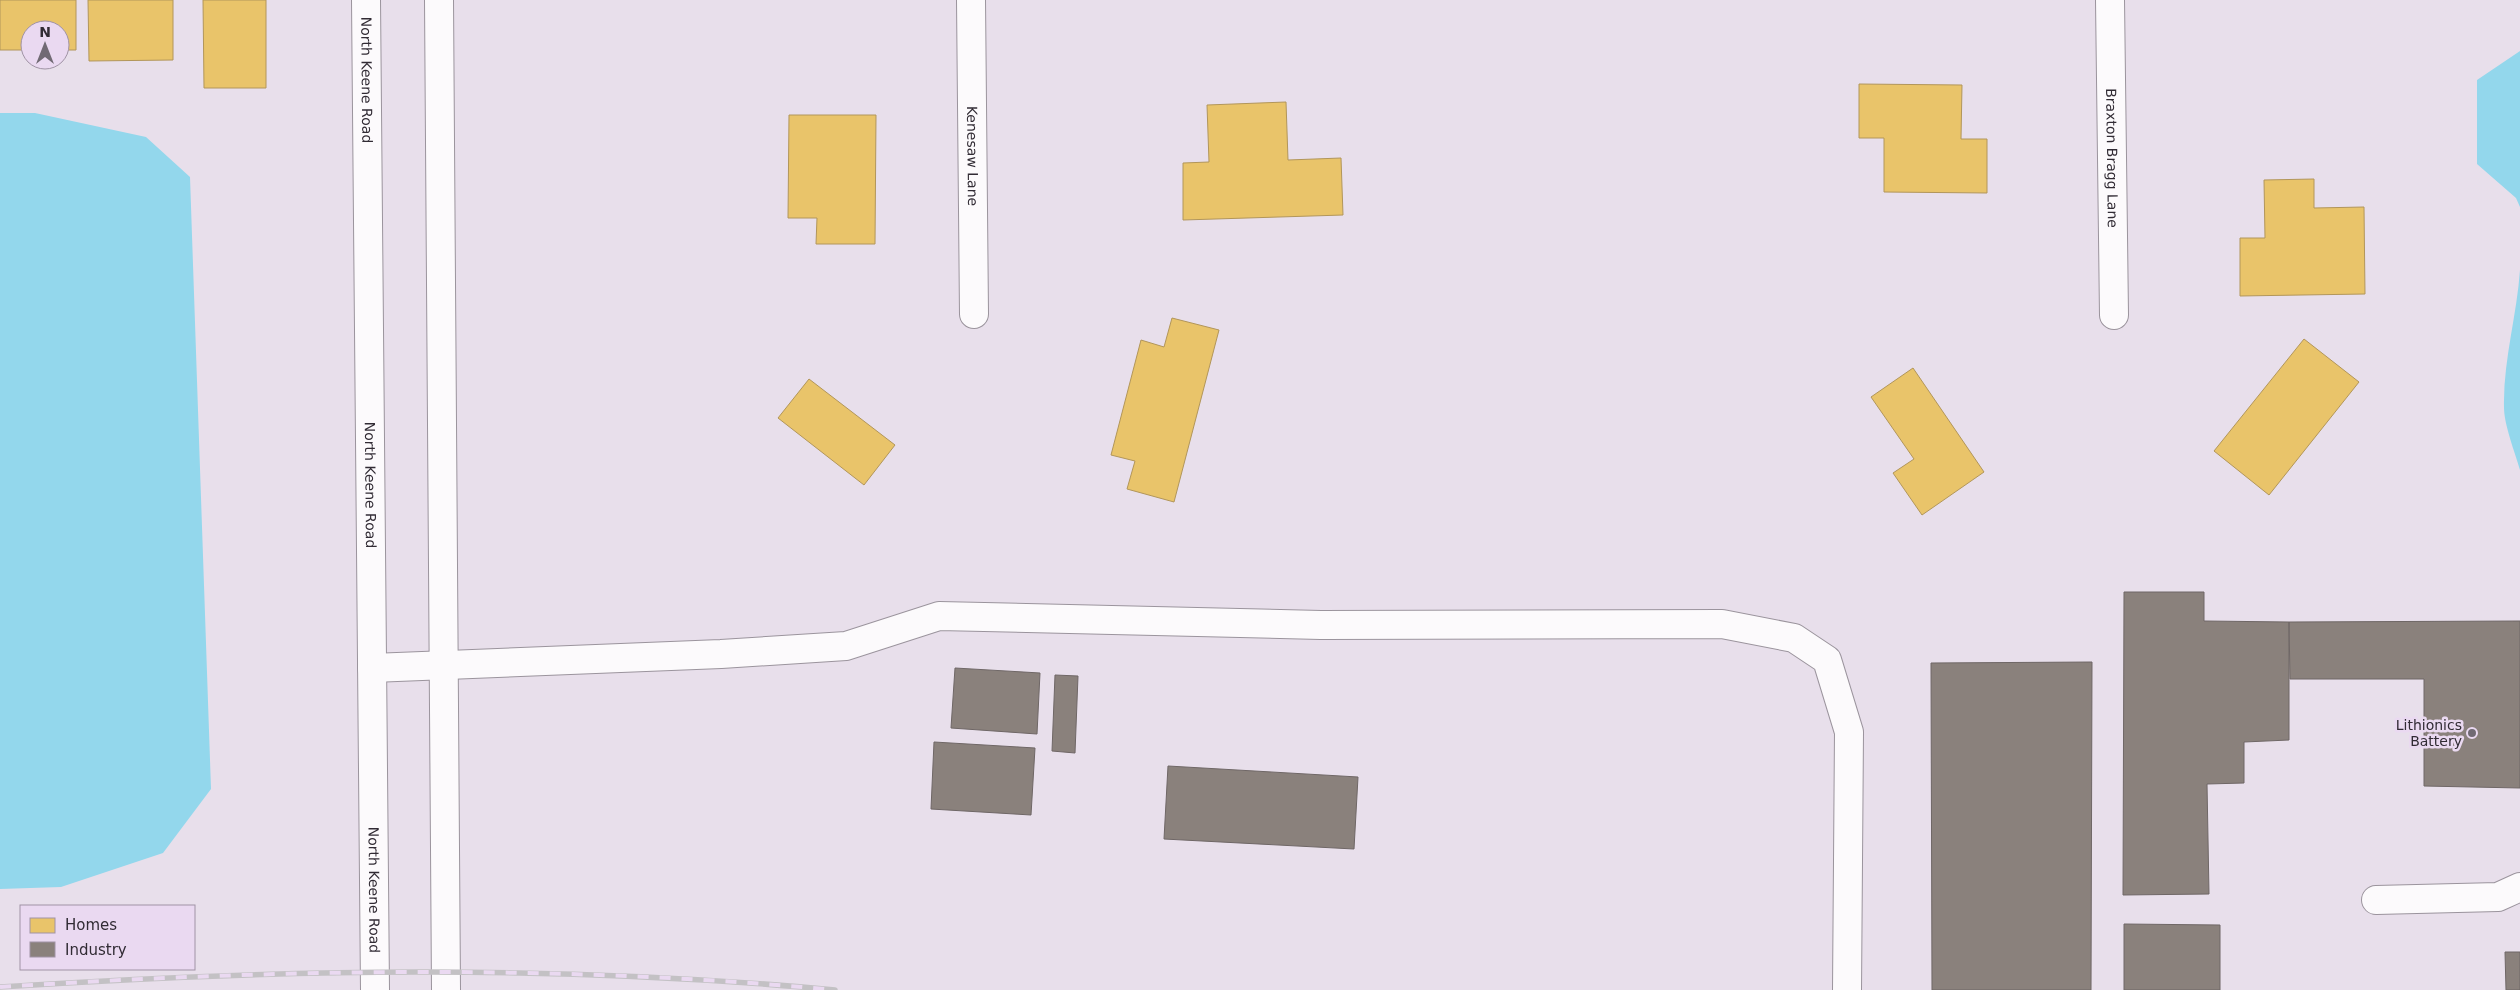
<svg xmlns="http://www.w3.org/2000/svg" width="2520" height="990" font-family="'DejaVu Sans',sans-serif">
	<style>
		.water { fill: #93d7ec }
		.homes { fill: #e9c46a; stroke: #b2965a }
		.industry { fill: #8a817c; stroke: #6f6766 }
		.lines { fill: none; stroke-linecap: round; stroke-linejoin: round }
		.minor-casing { stroke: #9b949d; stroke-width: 30 }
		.major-casing { stroke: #9b949d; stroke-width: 30 }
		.minor { stroke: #fcfafc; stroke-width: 28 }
		.major { stroke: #fcfafc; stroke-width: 28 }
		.rail-casing { stroke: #c3c1c4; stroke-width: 5.5 }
		.rail { stroke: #ead9f1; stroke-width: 4; stroke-dasharray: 11; stroke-linecap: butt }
		.poi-dot { fill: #716a74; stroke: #ead9f1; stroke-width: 2 }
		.labels { text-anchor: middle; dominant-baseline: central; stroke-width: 5; stroke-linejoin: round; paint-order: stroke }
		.street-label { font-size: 14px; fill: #312b34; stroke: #ead9f1 }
		.poi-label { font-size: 14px; fill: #312b34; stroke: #ead9f1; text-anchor: end }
	</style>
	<rect width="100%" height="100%" fill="#e8dfeb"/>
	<path class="water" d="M 2520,51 L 2520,207 L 2516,198 L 2477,164 L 2477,80 Z
		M 0,113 L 35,113 L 146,137 L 190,177 L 211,789 L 163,853 L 61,887 L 0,889 Z
		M 2520,270 L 2520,470 C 2515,452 2504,425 2504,407 C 2503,361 2517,315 2520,270 Z"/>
	<path class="homes" d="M 0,0 L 76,0 L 76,50 L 60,50 L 60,30 L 30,30 L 30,50 L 0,50 Z
		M 88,0 L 173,0 L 173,60 L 89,61 Z
		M 203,0 L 266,0 L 266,88 L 204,88 Z
		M 1859,84 L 1962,85 L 1961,139 L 1987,139 L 1987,193 L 1884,192 L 1884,138 L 1859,138 Z
		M 1286,102 L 1288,160 L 1341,158 L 1343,215 L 1183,220 L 1183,163 L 1209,162 L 1207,105 Z
		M 789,115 L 876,115 L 875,244 L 816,244 L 817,218 L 788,218 Z
		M 2314,179 L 2314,208 L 2364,207 L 2365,294 L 2240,296 L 2240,238 L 2265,238 L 2264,180 Z
		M 1172,318 L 1219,330 L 1174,502 L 1127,489 L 1135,461 L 1111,455 L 1141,340 L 1164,347 Z
		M 2304,339 L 2359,382 L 2269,495 L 2214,451 Z
		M 1913,368 L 1984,472 L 1922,515 L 1893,473 L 1914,459 L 1871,397 Z
		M 809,379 L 895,445 L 864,485 L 778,418 Z"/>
	<path class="industry" d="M 2124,592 L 2204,592 L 2204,621 L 2289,622 L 2289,740 L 2244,742 L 2244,783 L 2207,784 L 2209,894 L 2123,895 Z
		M 2520,621 L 2520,788 L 2424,786 L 2424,679 L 2290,679 L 2289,622 Z
		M 2092,662 L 2091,990 L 1932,990 L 1931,663 Z
		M 955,668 L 1040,673 L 1037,734 L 951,728 Z
		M 1055,675 L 1078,676 L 1075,753 L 1052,751 Z
		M 934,742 L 1035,748 L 1031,815 L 931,809 Z
		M 1168,766 L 1358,777 L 1354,849 L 1164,839 Z
		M 2124,924 L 2220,925 L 2220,990 L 2124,990 Z
		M 2505,952 L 2520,952 L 2520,990 L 2506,990 Z"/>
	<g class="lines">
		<defs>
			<g id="minor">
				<path id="s1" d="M 971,0 L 974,314"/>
				<path id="s2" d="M 2110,0 L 2114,315"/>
				<path d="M 372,668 L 721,654 L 846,646 L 939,616 L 1321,625 L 1722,624 L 1794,638 L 1827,660 L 1849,732 L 1847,990"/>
				<path d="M 2376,900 L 2498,897 L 2520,887"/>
			</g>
			<g id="major">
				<path id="s3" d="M 366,0 L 375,990"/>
				<path d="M 439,0 L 446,990"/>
			</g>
		</defs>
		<use href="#minor" class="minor-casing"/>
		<use href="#major" class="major-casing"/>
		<use href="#minor" class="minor"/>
		<use href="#major" class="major"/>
		<defs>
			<path id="rail" d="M 0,987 C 279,969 557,964 835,990"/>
		</defs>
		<use href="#rail" class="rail-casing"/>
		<use href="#rail" class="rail"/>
	</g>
	<circle class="poi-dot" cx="2472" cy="733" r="5"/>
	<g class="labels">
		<g class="street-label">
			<text stroke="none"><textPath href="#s3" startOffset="80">North Keene Road</textPath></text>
			<text stroke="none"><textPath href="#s1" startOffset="156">Kenesaw Lane</textPath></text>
			<text stroke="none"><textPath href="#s2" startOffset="158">Braxton Bragg Lane</textPath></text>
			<text stroke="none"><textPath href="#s3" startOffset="485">North Keene Road</textPath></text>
			<text stroke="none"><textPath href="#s3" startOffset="890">North Keene Road</textPath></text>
		</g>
		<g class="poi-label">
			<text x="2462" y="725">Lithionics<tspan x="2462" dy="16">Battery</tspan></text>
		</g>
	</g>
	<rect x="20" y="905" width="175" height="65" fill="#ead9f1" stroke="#a093a5"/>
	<rect x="30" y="918" width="25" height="15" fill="#e9c46a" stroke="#a093a5"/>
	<text x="65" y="930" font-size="15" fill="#312b34">Homes</text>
	<rect x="30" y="942" width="25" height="15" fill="#8a817c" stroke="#a093a5"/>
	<text x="65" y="955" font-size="15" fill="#312b34">Industry</text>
	<g transform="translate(45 45)"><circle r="24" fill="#ead9f1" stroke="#a093a5"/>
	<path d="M0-4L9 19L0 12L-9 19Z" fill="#716a74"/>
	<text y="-8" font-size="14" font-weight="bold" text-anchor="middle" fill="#312b34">N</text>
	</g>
</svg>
